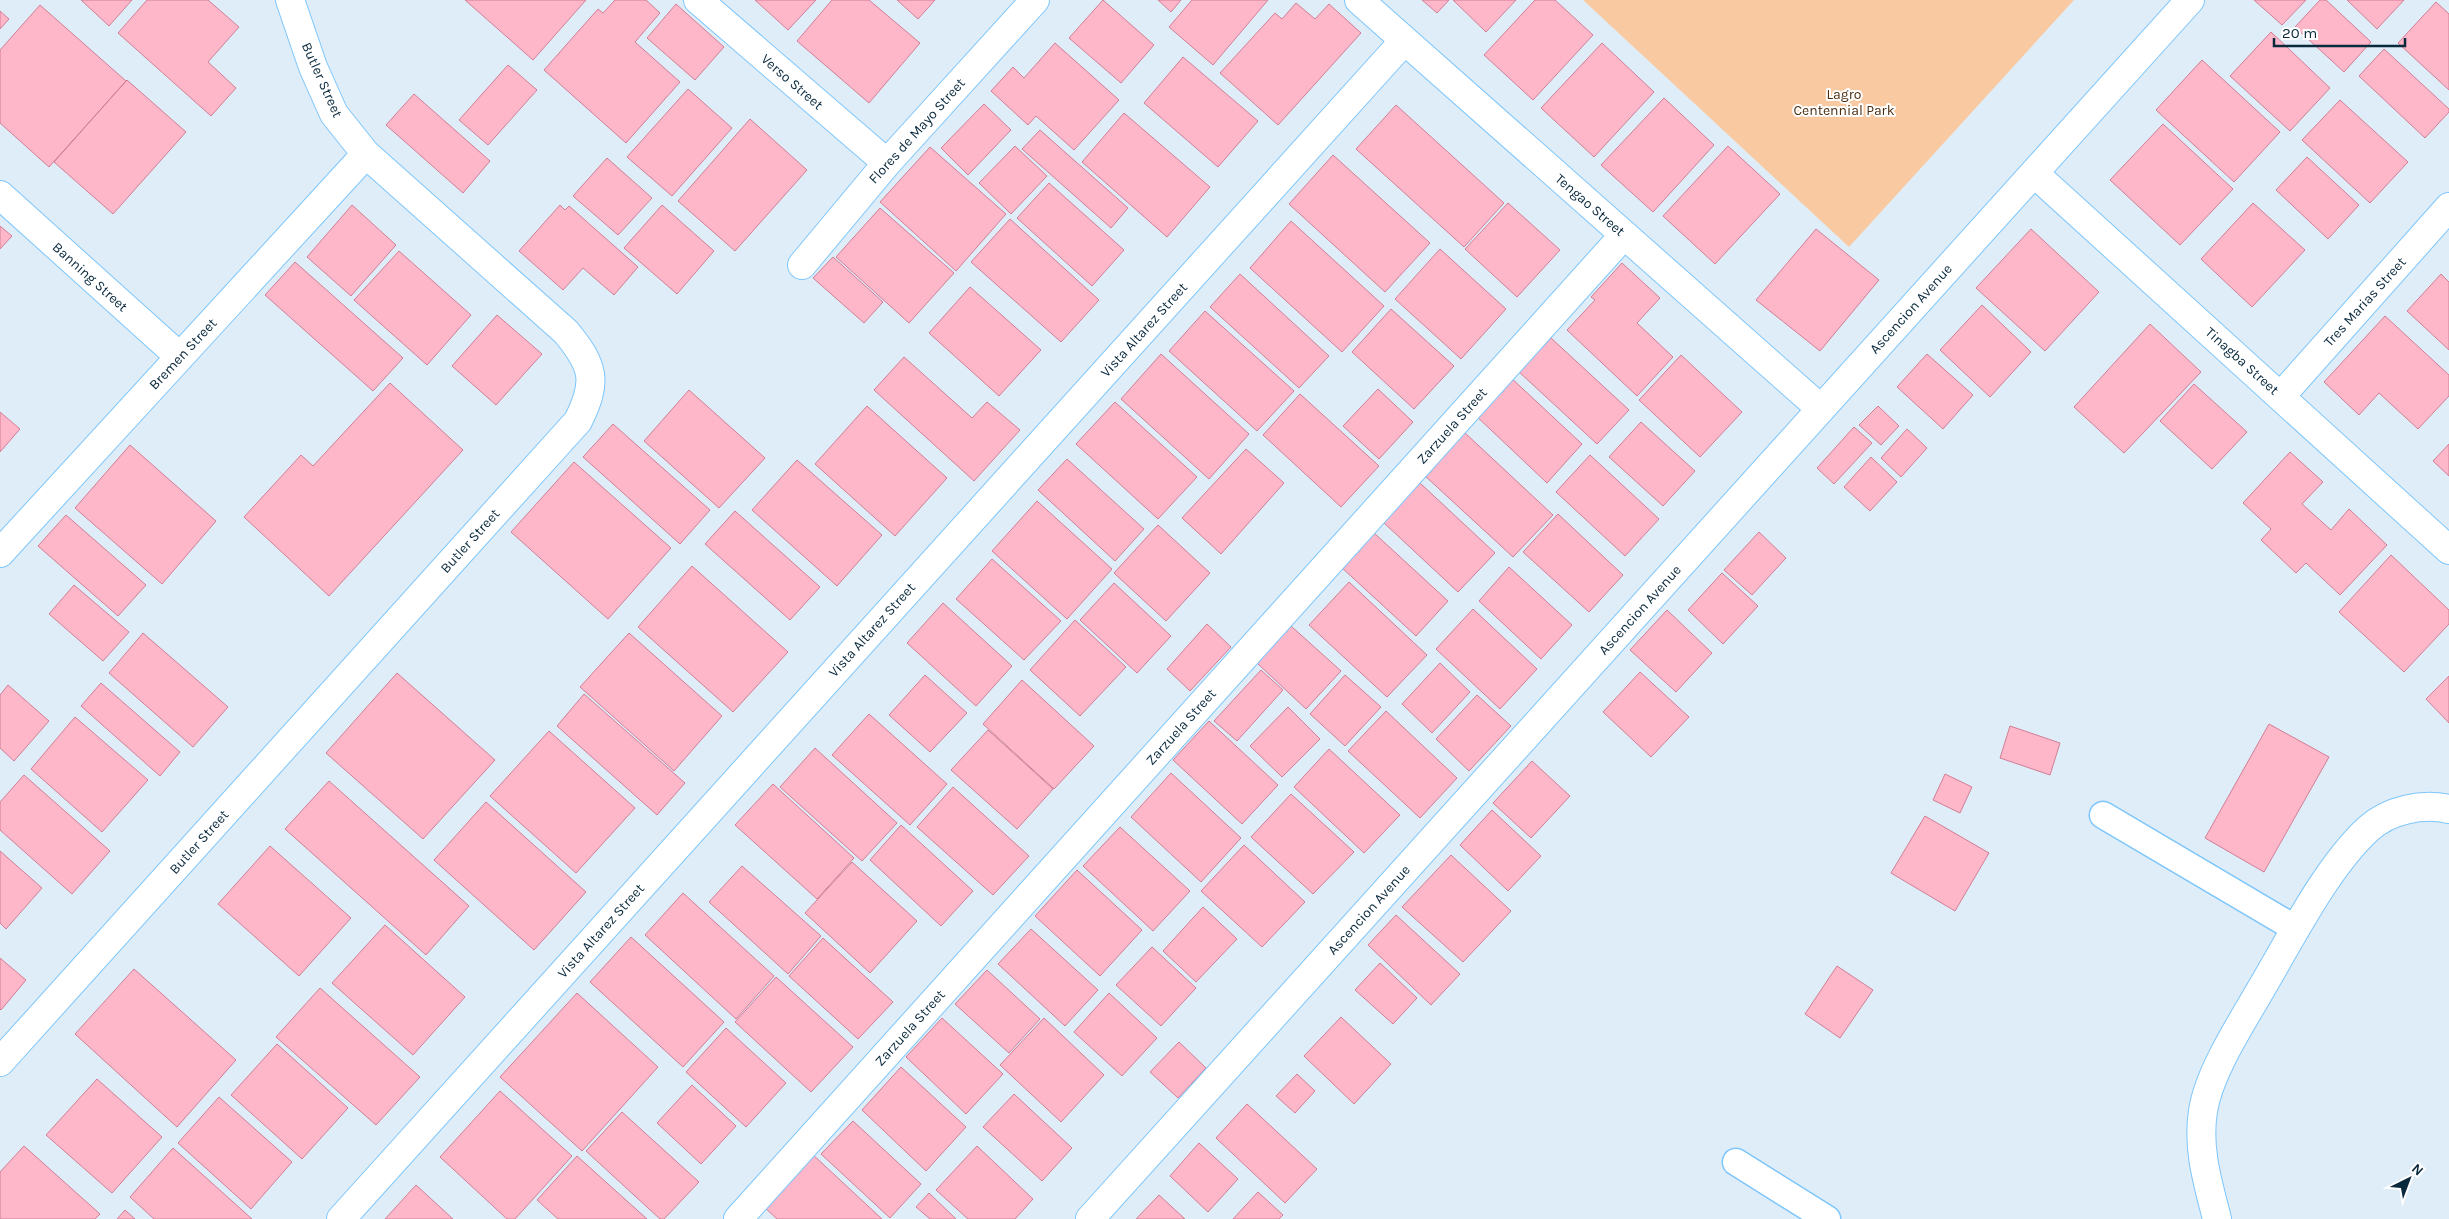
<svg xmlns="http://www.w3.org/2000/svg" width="2449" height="1219" font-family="Karla,sans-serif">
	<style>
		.green { fill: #f9caa2 }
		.building { fill: #fdb7c9; stroke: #d17e96 }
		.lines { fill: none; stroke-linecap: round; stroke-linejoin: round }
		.lane-casing { stroke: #7dc6fc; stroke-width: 29 }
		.street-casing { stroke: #7dc6fc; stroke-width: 30 }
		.lane { stroke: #fff; stroke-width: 26 }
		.street { stroke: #fff; stroke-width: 28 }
		.labels { text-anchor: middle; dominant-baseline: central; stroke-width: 4; stroke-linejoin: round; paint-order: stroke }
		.street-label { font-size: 14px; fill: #09293d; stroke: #fff }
		.park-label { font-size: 14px; fill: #4b2c0f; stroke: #fff }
	</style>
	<rect width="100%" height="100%" fill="#dfedf8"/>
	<path class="green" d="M 1583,0 L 2074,0 L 1849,247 Z"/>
	<path class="building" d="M 81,0 L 132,0 L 109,26 Z
		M 147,0 L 208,0 L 239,27 L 208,62 L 236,88 L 211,116 L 118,33 Z
		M 465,0 L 586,0 L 533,60 Z
		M 615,0 L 646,0 L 660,13 L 635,42 L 680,82 L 626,143 L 544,70 L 598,9 L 603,13 Z
		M 755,0 L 816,0 L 788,30 Z
		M 832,0 L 869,0 L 920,43 L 869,103 L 797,41 Z
		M 897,0 L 935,0 L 918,19 Z
		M 1103,0 L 1154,45 L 1121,83 L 1069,38 Z
		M 1158,0 L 1181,0 L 1171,12 Z
		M 1192,0 L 1268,0 L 1213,65 L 1169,27 Z
		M 1422,0 L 1449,0 L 1437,13 Z
		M 1453,0 L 1516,0 L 1486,32 Z
		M 1535,0 L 1555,0 L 1593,35 L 1533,100 L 1484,55 Z
		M 2254,0 L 2306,0 L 2282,25 Z
		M 2320,0 L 2326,0 L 2371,42 L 2344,72 L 2295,27 Z
		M 2347,0 L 2404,0 L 2377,29 Z
		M 2436,2 L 2449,14 L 2449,90 L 2398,43 Z
		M 1296,3 L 1315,19 L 1329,4 L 1361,33 L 1278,125 L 1220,73 L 1275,13 L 1282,19 Z
		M 676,4 L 724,47 L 695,80 L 647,38 Z
		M 40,5 L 126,81 L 49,167 L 0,123 L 0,50 Z
		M 0,11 L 9,19 L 0,29 Z
		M 2271,32 L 2330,88 L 2290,131 L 2230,76 Z
		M 1055,43 L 1119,100 L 1074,150 L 1036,116 L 1028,125 L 991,91 L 1013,67 L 1024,78 Z
		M 1602,43 L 1654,92 L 1594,157 L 1541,108 Z
		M 2384,49 L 2449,109 L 2449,112 L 2425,138 L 2359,76 Z
		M 1183,57 L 1258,121 L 1218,167 L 1144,103 Z
		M 2202,60 L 2280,132 L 2234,182 L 2156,110 Z
		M 508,65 L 537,90 L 488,145 L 459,120 Z
		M 127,80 L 186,132 L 113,214 L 54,162 Z
		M 688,89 L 732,128 L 672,196 L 627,157 Z
		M 414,94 L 490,161 L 463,193 L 386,125 Z
		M 1664,98 L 1714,145 L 1653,212 L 1601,165 Z
		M 2340,100 L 2408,162 L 2370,203 L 2302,140 Z
		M 984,104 L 1011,130 L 968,175 L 941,148 Z
		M 1396,105 L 1504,203 L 1464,247 L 1356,149 Z
		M 1124,113 L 1210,187 L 1167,237 L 1082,162 Z
		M 750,119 L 807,170 L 735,251 L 678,201 Z
		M 2163,124 L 2233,189 L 2180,245 L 2110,180 Z
		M 1040,130 L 1128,208 L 1111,228 L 1022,149 Z
		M 1015,146 L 1047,176 L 1011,214 L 979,183 Z
		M 1728,146 L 1780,194 L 1715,264 L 1663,216 Z
		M 930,147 L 1006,214 L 956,271 L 880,202 Z
		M 1333,155 L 1430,243 L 1385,292 L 1289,204 Z
		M 2307,157 L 2359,205 L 2328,239 L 2276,190 Z
		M 607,158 L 652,198 L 618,235 L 573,196 Z
		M 1049,183 L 1124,250 L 1092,286 L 1017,218 Z
		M 1508,203 L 1560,250 L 1517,297 L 1465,249 Z
		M 2253,203 L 2305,250 L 2252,307 L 2201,259 Z
		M 352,205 L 396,245 L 351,296 L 307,257 Z
		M 560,205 L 565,210 L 569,206 L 638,267 L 614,295 L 583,268 L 563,290 L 519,251 Z
		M 662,205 L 714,251 L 677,294 L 624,248 Z
		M 880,208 L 954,273 L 909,323 L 836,257 Z
		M 1010,219 L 1099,300 L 1061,342 L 971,262 Z
		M 1291,221 L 1384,306 L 1342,352 L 1250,268 Z
		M 0,226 L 12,236 L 0,249 Z
		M 1816,229 L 1879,280 L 1820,351 L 1756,300 Z
		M 2031,229 L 2099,292 L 2045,351 L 1976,288 Z
		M 1440,249 L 1506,309 L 1461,359 L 1395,299 Z
		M 399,251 L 471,315 L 427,365 L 354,300 Z
		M 833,257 L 883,302 L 864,323 L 813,278 Z
		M 295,262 L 403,358 L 373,391 L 265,295 Z
		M 1622,263 L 1660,298 L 1637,323 L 1673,357 L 1637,396 L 1567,330 L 1595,300 L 1591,297 Z
		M 1240,274 L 1329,356 L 1299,388 L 1210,307 Z
		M 2441,274 L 2449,282 L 2449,350 L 2407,311 Z
		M 970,287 L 1041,350 L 999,396 L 929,333 Z
		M 1982,305 L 2031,352 L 1990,397 L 1940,350 Z
		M 1391,309 L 1454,366 L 1414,409 L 1352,352 Z
		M 1205,311 L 1294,391 L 1257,431 L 1169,351 Z
		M 497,315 L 542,354 L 496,405 L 452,366 Z
		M 2385,316 L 2449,375 L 2449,396 L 2418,429 L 2379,393 L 2359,415 L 2324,382 Z
		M 2150,324 L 2201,372 L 2124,453 L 2074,407 Z
		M 1551,338 L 1629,410 L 1597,444 L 1519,372 Z
		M 1161,354 L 1249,434 L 1209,479 L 1121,399 Z
		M 1927,354 L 1973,395 L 1943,429 L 1897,387 Z
		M 1681,355 L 1742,412 L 1700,457 L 1639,400 Z
		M 904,357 L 972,418 L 987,402 L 1020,430 L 974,481 L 874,390 Z
		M 1509,376 L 1582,444 L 1547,483 L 1473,413 Z
		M 390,383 L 463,450 L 329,596 L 244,517 L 301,455 L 313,466 Z
		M 2194,384 L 2247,432 L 2212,469 L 2160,421 Z
		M 1378,389 L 1413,422 L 1379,459 L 1343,426 Z
		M 689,390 L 765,458 L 719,508 L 644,441 Z
		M 1300,394 L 1379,466 L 1341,507 L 1263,435 Z
		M 1115,402 L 1197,477 L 1158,519 L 1076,444 Z
		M 867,406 L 947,478 L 895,536 L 815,464 Z
		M 1878,406 L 1899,426 L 1881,445 L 1859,425 Z
		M 0,412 L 20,429 L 0,452 Z
		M 1641,422 L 1695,471 L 1663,506 L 1609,457 Z
		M 613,424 L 710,510 L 680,544 L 583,457 Z
		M 1854,427 L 1872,443 L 1834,484 L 1817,468 Z
		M 1907,429 L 1927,448 L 1901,477 L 1881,458 Z
		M 1464,432 L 1553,515 L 1513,557 L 1424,475 Z
		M 2449,444 L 2449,476 L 2433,461 Z
		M 130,445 L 216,521 L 162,584 L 75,508 Z
		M 1246,449 L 1284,483 L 1221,554 L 1182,518 Z
		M 2290,452 L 2323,482 L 2302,504 L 2331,530 L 2349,509 L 2387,545 L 2340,595 L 2306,563 L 2296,573 L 2261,540 L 2271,529 L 2243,503 Z
		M 1590,455 L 1659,519 L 1625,556 L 1556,492 Z
		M 1871,457 L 1897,482 L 1870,511 L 1844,487 Z
		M 1067,459 L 1144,529 L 1115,561 L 1038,490 Z
		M 797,460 L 882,535 L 837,586 L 752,510 Z
		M 574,462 L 671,548 L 608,619 L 511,532 Z
		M 1420,483 L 1495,553 L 1458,592 L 1383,522 Z
		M 1037,501 L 1112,569 L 1067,619 L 992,551 Z
		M 735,511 L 820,587 L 790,620 L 705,544 Z
		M 1558,514 L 1623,575 L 1589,612 L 1523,552 Z
		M 66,515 L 146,585 L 118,616 L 38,546 Z
		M 1158,525 L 1210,573 L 1166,621 L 1114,573 Z
		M 1373,532 L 1448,601 L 1416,636 L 1340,566 Z
		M 1759,532 L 1786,558 L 1752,595 L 1724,570 Z
		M 2391,555 L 2449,610 L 2449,624 L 2404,672 L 2339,612 Z
		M 992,559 L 1061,621 L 1024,660 L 956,599 Z
		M 692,566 L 788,652 L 733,712 L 638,627 Z
		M 1509,567 L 1572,625 L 1541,659 L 1479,601 Z
		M 1722,573 L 1758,606 L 1723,644 L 1688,610 Z
		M 1349,582 L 1427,655 L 1387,697 L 1309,625 Z
		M 1114,583 L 1171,636 L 1137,673 L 1080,620 Z
		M 74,585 L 129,632 L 103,661 L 49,614 Z
		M 943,603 L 1012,666 L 976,706 L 907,643 Z
		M 1473,609 L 1537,669 L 1500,709 L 1436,649 Z
		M 1667,610 L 1712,653 L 1676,692 L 1630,650 Z
		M 1075,620 L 1126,667 L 1080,716 L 1030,670 Z
		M 1207,624 L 1231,647 L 1190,691 L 1167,669 Z
		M 1291,626 L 1341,671 L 1306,709 L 1257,663 Z
		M 143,633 L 228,707 L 193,747 L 109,673 Z
		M 629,633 L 722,716 L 674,771 L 580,687 Z
		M 1440,663 L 1470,692 L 1432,733 L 1402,704 Z
		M 1261,670 L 1283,690 L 1237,741 L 1214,721 Z
		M 1640,672 L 1689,717 L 1651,757 L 1603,712 Z
		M 397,673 L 495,760 L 423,839 L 326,753 Z
		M 925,675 L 967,713 L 930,752 L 889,715 Z
		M 1345,675 L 1381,707 L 1345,746 L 1310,714 Z
		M 2449,676 L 2449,723 L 2426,699 Z
		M 1022,680 L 1094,746 L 1054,789 L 983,724 Z
		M 101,683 L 180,752 L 160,776 L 81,706 Z
		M 8,685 L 49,721 L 14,761 L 0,748 L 0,695 Z
		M 584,694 L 685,783 L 657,815 L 557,726 Z
		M 1477,695 L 1511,726 L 1469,771 L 1436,739 Z
		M 1288,707 L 1320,739 L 1282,777 L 1250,746 Z
		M 1386,711 L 1457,778 L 1420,818 L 1348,751 Z
		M 869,714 L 947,784 L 910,825 L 832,755 Z
		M 75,717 L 148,780 L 102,832 L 31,769 Z
		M 1209,721 L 1278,785 L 1242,824 L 1173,760 Z
		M 2269,724 L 2329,757 L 2264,872 L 2205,838 Z
		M 2010,726 L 2060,743 L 2050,775 L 2000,758 Z
		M 988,730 L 1053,789 L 1017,829 L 951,770 Z
		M 549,731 L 635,808 L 576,873 L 490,796 Z
		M 815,748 L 897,823 L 862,861 L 780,787 Z
		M 1329,749 L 1400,815 L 1364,853 L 1294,787 Z
		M 1532,761 L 1570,796 L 1531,838 L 1493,803 Z
		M 1171,773 L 1241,838 L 1201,882 L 1131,817 Z
		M 1945,774 L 1972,787 L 1960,813 L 1933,800 Z
		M 24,775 L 110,851 L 72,894 L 0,830 L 0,802 Z
		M 329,781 L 469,906 L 426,955 L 285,829 Z
		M 773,784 L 854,858 L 817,899 L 735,825 Z
		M 953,787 L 1029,856 L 993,895 L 917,827 Z
		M 1291,794 L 1354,852 L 1313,894 L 1251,837 Z
		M 486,802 L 586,892 L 534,950 L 434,860 Z
		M 1492,810 L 1541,856 L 1508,891 L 1460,845 Z
		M 1925,816 L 1989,853 L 1955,911 L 1891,873 Z
		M 901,825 L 973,891 L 941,926 L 870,860 Z
		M 1120,827 L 1190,891 L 1153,931 L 1083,866 Z
		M 1244,845 L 1305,902 L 1262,947 L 1201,891 Z
		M 270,846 L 351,918 L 299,976 L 218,904 Z
		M 0,851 L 42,888 L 6,929 L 0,923 Z
		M 1451,855 L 1511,911 L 1463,962 L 1402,907 Z
		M 852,862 L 917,921 L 870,973 L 805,913 Z
		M 742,866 L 821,936 L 788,974 L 709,902 Z
		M 1077,870 L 1142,930 L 1100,976 L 1035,916 Z
		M 683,893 L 774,976 L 736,1019 L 645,935 Z
		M 1203,907 L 1237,939 L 1196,982 L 1163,951 Z
		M 1396,915 L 1460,974 L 1431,1005 L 1368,945 Z
		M 385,925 L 465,997 L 413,1055 L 332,983 Z
		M 1031,929 L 1098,990 L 1065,1026 L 998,964 Z
		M 631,937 L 724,1022 L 683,1067 L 590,982 Z
		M 823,938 L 893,1002 L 858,1039 L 789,976 Z
		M 1152,947 L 1196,988 L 1161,1026 L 1116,985 Z
		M 0,958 L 26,980 L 1,1010 L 0,1009 Z
		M 1380,963 L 1417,998 L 1393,1024 L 1355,990 Z
		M 1837,966 L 1873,990 L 1840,1038 L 1805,1014 Z
		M 134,969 L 236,1060 L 177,1127 L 75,1034 Z
		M 987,970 L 1040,1019 L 1009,1053 L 955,1004 Z
		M 776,977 L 853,1047 L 811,1092 L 735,1022 Z
		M 320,988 L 420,1077 L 376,1125 L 276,1037 Z
		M 577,993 L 658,1067 L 582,1151 L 500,1077 Z
		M 1109,993 L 1157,1038 L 1122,1076 L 1074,1032 Z
		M 1341,1017 L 1391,1064 L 1354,1104 L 1304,1056 Z
		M 942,1018 L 1003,1074 L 966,1114 L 906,1057 Z
		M 1044,1018 L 1104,1075 L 1061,1122 L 1000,1065 Z
		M 726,1028 L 786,1083 L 746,1127 L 686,1072 Z
		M 1179,1042 L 1206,1068 L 1178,1098 L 1150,1072 Z
		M 277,1044 L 348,1108 L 302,1159 L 231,1095 Z
		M 901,1067 L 966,1127 L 926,1171 L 862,1110 Z
		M 1297,1074 L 1315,1091 L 1295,1113 L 1276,1096 Z
		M 97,1079 L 162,1137 L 112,1193 L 46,1135 Z
		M 692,1085 L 736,1126 L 701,1164 L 657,1123 Z
		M 500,1091 L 572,1156 L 515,1219 L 507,1219 L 440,1157 Z
		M 1014,1094 L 1072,1148 L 1042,1181 L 983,1127 Z
		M 219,1097 L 292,1162 L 251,1209 L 178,1143 Z
		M 1247,1104 L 1317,1169 L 1285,1203 L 1216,1138 Z
		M 622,1112 L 699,1182 L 664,1219 L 660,1219 L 586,1151 Z
		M 853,1121 L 921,1184 L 890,1218 L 821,1154 Z
		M 1199,1143 L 1238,1179 L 1208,1212 L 1170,1176 Z
		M 24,1146 L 100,1214 L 95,1219 L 0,1219 L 0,1172 Z
		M 977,1146 L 1033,1199 L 1015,1219 L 968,1219 L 936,1190 Z
		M 173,1148 L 252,1219 L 154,1219 L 130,1197 Z
		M 811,1153 L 882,1219 L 777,1219 L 762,1205 Z
		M 577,1156 L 647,1219 L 558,1219 L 537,1200 Z
		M 416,1185 L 453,1219 L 385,1219 Z
		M 1258,1192 L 1283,1215 L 1279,1219 L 1233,1219 Z
		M 929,1193 L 956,1219 L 930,1219 L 916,1207 Z
		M 1159,1195 L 1185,1219 L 1136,1219 Z
		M 125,1210 L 135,1219 L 117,1219 Z"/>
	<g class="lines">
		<defs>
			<path id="lane" d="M 2103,815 L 2296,929
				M 1736,1162 L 1827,1219"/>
			<path id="street" d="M 698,0 L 887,163
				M 1359,0 L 1821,409
				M 2034,173 L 2449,550
				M 0,195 L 180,357
				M 802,265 L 887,163 L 1035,0
				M 2281,396 L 2449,207
				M 0,553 L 366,154
				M 0,1062 L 578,421 C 598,381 594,366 566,332 L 366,154 L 334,114 L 313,67 L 290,0
				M 341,1219 L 1404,41
				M 738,1219 L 1624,235
				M 1090,1219 L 2190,0
				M 2217,1219 C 2208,1183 2197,1149 2203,1111 C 2209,1072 2241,1024 2261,989 C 2290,940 2326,868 2368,829 C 2389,810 2422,803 2449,809"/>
		</defs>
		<use href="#lane" class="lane-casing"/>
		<use href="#street" class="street-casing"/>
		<use href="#lane" class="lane"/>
		<use href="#street" class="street"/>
	</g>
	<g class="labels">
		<g class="street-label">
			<text transform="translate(322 80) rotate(66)">Butler Street</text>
			<text transform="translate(792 82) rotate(41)">Verso Street</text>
			<text transform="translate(917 131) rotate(-48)">Flores de Mayo Street</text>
			<text transform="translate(1590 205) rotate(41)">Tengao Street</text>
			<text transform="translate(90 277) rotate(42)">Banning Street</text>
			<text transform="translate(2365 302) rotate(-48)">Tres Marias Street</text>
			<text transform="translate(1911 309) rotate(-48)">Ascencion Avenue</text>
			<text transform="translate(1144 330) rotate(-48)">Vista Altarez Street</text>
			<text transform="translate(183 354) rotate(-47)">Bremen Street</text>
			<text transform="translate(2242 361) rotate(42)">Tinagba Street</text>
			<text transform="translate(1452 426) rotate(-48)">Zarzuela Street</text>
			<text transform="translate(470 541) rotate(-48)">Butler Street</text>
			<text transform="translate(1640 610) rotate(-48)">Ascencion Avenue</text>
			<text transform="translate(872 630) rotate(-48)">Vista Altarez Street</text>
			<text transform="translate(1181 727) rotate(-48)">Zarzuela Street</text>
			<text transform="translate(199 842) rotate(-48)">Butler Street</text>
			<text transform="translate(1369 910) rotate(-48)">Ascencion Avenue</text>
			<text transform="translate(601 931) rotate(-48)">Vista Altarez Street</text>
			<text transform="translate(910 1028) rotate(-48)">Zarzuela Street</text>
		</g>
		<g class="park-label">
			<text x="1844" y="94">Lagro<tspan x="1844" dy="16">Centennial Park</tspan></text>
		</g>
	</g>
	<g transform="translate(2409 1179) rotate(42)" stroke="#ffffff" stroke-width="4" paint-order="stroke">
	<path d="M0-4L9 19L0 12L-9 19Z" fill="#09293d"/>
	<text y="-8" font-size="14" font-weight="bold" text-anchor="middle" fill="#09293d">N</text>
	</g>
	<path d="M2274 38v8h131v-8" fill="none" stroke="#09293d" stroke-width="2.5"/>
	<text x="2282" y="38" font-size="15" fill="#09293d" stroke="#ffffff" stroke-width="4" paint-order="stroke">20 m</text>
</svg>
